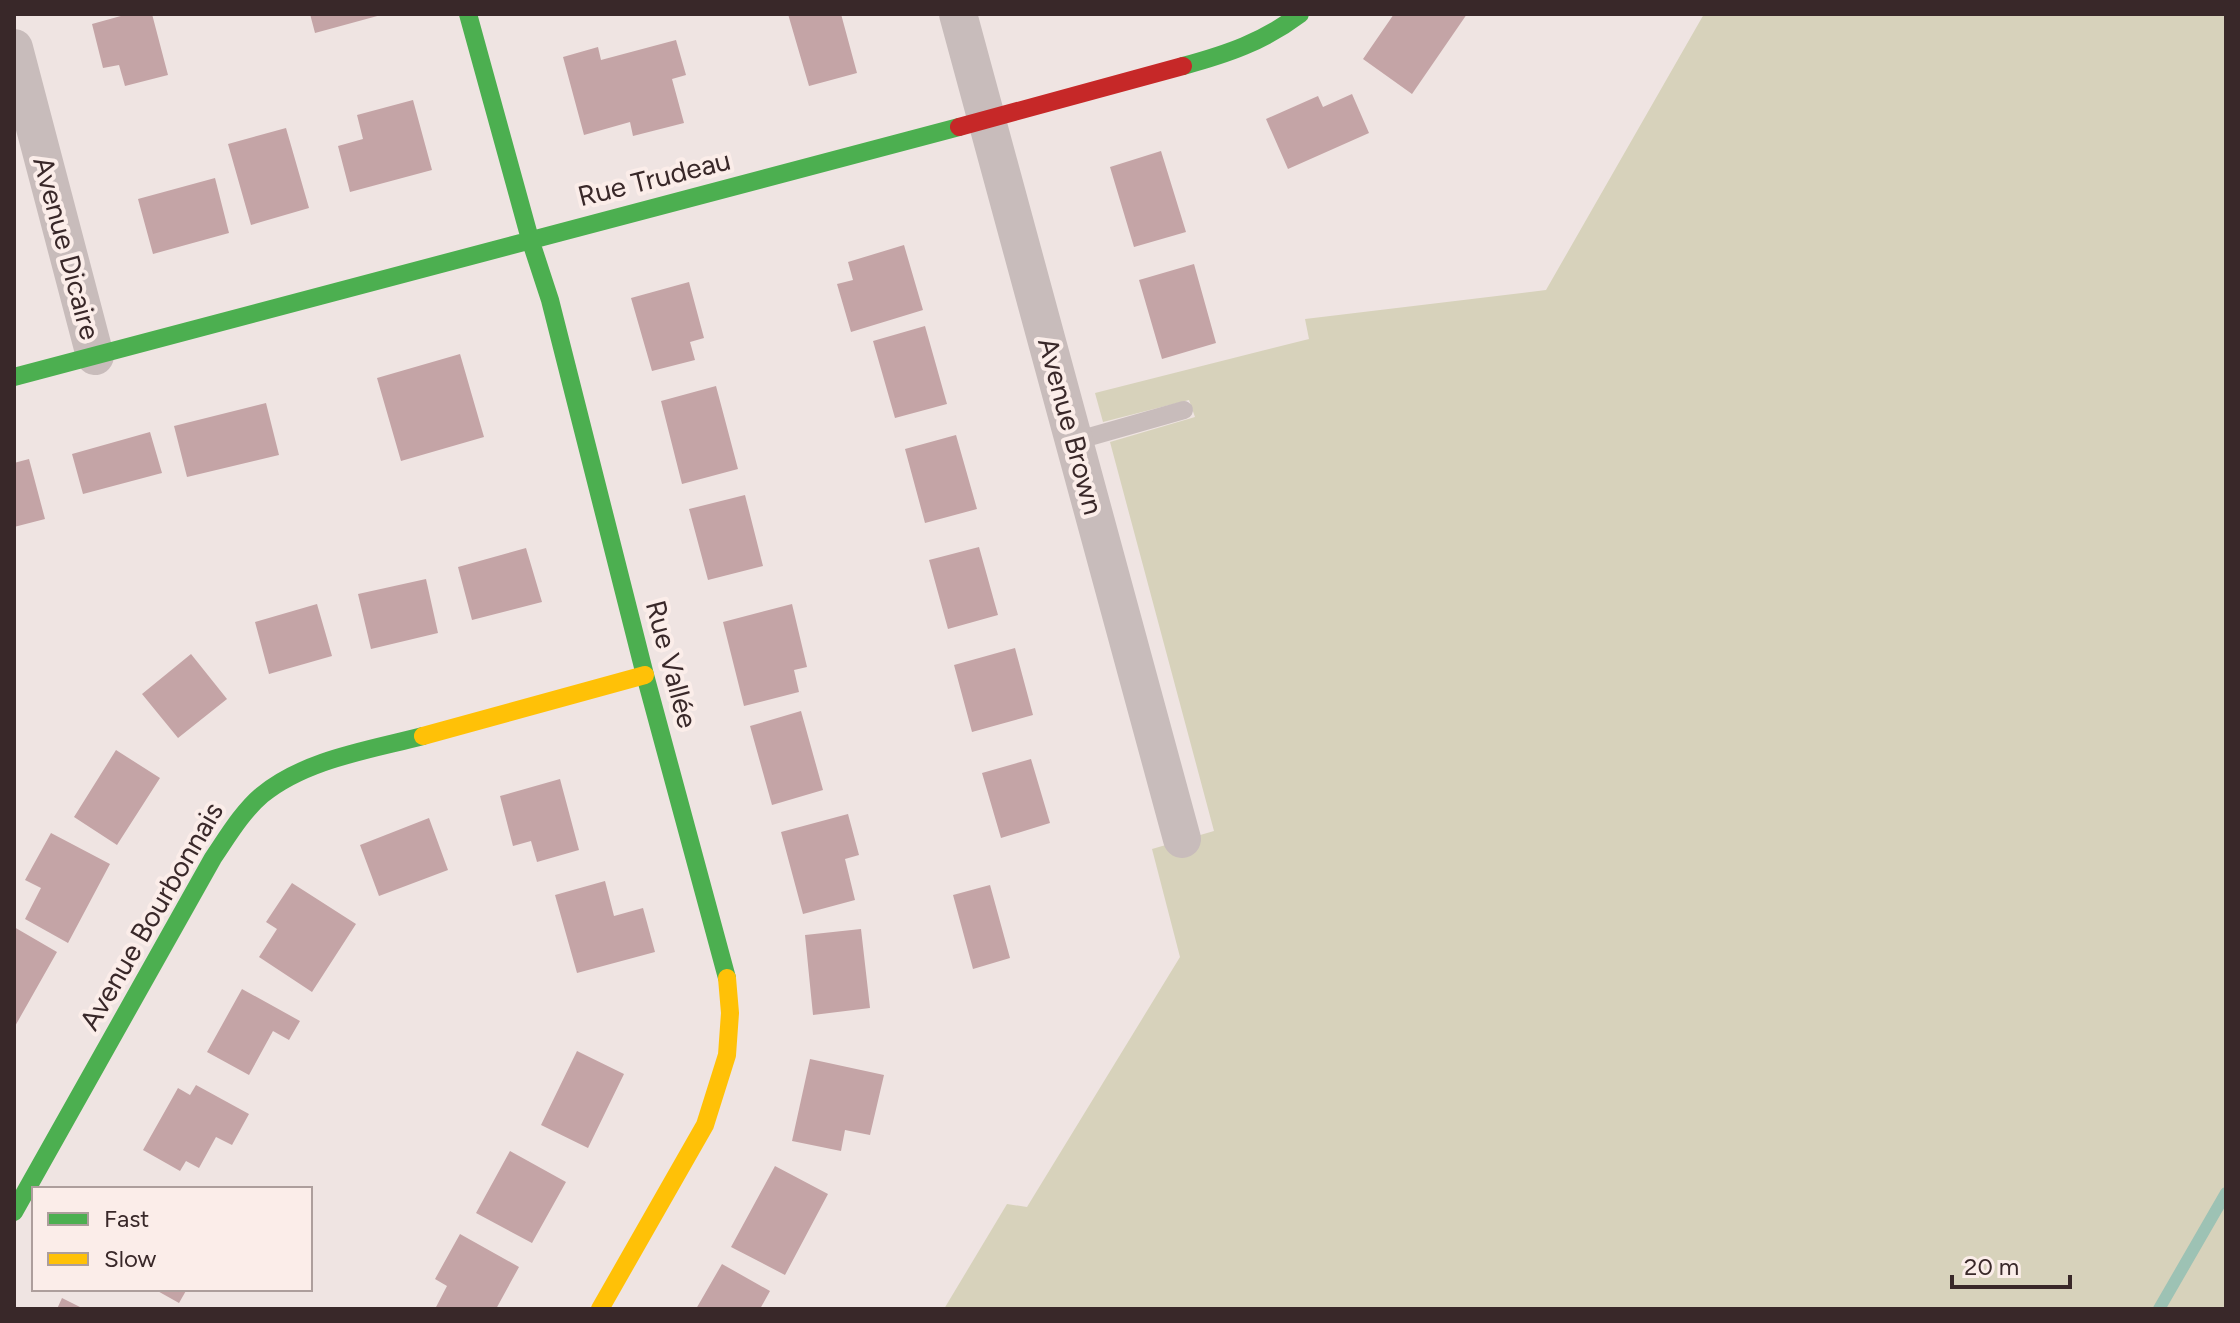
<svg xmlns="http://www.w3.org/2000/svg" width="2240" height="1323" font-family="Figtree,sans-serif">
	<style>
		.green { fill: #d7d2bb }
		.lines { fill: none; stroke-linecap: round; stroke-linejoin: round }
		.stream { stroke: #9dc2b4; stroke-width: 12 }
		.building { fill: #c4a4a6 }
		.lane { stroke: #c8bcbb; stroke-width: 18 }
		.street { stroke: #c8bcbb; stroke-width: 38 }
		.fast { stroke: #4caf50; stroke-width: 18 }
		.slow { stroke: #ffc107; stroke-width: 18 }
		.jam { stroke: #c62828; stroke-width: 18 }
		.labels { text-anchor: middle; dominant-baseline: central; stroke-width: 8; stroke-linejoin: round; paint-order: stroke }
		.street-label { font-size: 28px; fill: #392829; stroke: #fbede9 }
	</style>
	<rect width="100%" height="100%" fill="#efe4e2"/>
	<path class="green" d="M 1704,14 L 2226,14 L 2226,1309 L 944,1309 L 1007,1204 L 1027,1207 L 1180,957 L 1152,849 L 1214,831 L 1110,442 L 1195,417 L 1189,400 L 1103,422 L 1095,393 L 1309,339 L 1305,319 L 1546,290 Z"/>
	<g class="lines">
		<path class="stream" d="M 2159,1309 L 2226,1193"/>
	</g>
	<path class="building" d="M 128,14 L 152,14 L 168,75 L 125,86 L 119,65 L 103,68 L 92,24 Z
		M 310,14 L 381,14 L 381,15 L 315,33 Z
		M 788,14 L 841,14 L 857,73 L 809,86 Z
		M 1394,14 L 1467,14 L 1412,94 L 1363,59 Z
		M 676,40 L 686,75 L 672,79 L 684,123 L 633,136 L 630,122 L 584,135 L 563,57 L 598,47 L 601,60 Z
		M 1352,94 L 1369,133 L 1288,169 L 1266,119 L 1318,96 L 1323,107 Z
		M 413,100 L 432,170 L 350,192 L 338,146 L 363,139 L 357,115 Z
		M 286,128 L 309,208 L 251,225 L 228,144 Z
		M 1161,151 L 1186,232 L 1134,247 L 1110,167 Z
		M 215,178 L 229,233 L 153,254 L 138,199 Z
		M 904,245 L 923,310 L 851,332 L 837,284 L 853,280 L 848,262 Z
		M 1194,264 L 1216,343 L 1162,359 L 1139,280 Z
		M 689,282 L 704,338 L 690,342 L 695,360 L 652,371 L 631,298 Z
		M 925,326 L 947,404 L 895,418 L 873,341 Z
		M 460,354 L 484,437 L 401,461 L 377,378 Z
		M 716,386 L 738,469 L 682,484 L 661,401 Z
		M 266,403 L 279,455 L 187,477 L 174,426 Z
		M 150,432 L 162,473 L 83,494 L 72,454 Z
		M 956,435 L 977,509 L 925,523 L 905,449 Z
		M 29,459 L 45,519 L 14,527 L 14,463 Z
		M 745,495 L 763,566 L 708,580 L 689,509 Z
		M 979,547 L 998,615 L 948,629 L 929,560 Z
		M 526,548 L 542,602 L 472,620 L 458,567 Z
		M 426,579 L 438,633 L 371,649 L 358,594 Z
		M 317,604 L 332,656 L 269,674 L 255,622 Z
		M 792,604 L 807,667 L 794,670 L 799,692 L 744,706 L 723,622 Z
		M 1015,648 L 1033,715 L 972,732 L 954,665 Z
		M 191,654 L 227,699 L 178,738 L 142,694 Z
		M 801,711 L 823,790 L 772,805 L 750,726 Z
		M 116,750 L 160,778 L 117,845 L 74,817 Z
		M 1031,759 L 1050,823 L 1001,838 L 982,773 Z
		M 560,779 L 579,850 L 537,862 L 531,841 L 513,846 L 500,796 Z
		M 848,814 L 859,855 L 845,859 L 855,900 L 803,914 L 781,832 Z
		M 429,818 L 448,870 L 379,896 L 360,845 Z
		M 51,833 L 110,864 L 68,943 L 25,919 L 41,888 L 25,880 Z
		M 605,881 L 614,916 L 643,908 L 655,952 L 577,973 L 555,895 Z
		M 292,883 L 356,924 L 312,992 L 259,957 L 277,929 L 266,922 Z
		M 990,885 L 1010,958 L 973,969 L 953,895 Z
		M 14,927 L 57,952 L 14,1028 Z
		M 861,929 L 870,1008 L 813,1015 L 805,935 Z
		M 242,989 L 300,1021 L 289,1040 L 273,1031 L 249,1075 L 207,1052 Z
		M 577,1051 L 624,1074 L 588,1148 L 541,1125 Z
		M 810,1059 L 884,1075 L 870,1135 L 845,1130 L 841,1151 L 792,1141 Z
		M 196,1085 L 249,1114 L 232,1145 L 216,1137 L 199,1168 L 186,1161 L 180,1171 L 143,1150 L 178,1088 L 190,1095 Z
		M 510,1151 L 566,1182 L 532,1243 L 476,1213 Z
		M 775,1166 L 828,1194 L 785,1275 L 731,1247 Z
		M 460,1234 L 519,1267 L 496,1309 L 435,1309 L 447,1286 L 435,1279 Z
		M 722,1264 L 770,1291 L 760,1309 L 696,1309 Z
		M 154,1289 L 187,1289 L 179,1303 Z
		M 62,1298 L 84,1309 L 57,1309 Z"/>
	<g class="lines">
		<path class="lane" d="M 1075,441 L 1184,410"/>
		<path class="street" d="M 958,14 L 1182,839
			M 14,48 L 95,356"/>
		<path class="fast" d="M 468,14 L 530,239 L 550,300 L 645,675 L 727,978
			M 1183,66 C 1227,54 1263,42 1300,14
			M 14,377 L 959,127
			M 14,1212 L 213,858 C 228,836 242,812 262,795 C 306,759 370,750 423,736"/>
		<path class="slow" d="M 423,736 L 645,675
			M 600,1309 L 705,1125 L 727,1055 L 730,1013 L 727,978"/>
		<path class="jam" d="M 959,127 L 1183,66"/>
	</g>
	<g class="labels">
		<g class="street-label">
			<text transform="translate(654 178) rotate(-14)">Rue Trudeau</text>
			<text transform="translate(67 248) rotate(75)">Avenue Dicaire</text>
			<text transform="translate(1071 426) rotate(75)">Avenue Brown</text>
			<text transform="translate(672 664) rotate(75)">Rue Vallée</text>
			<text transform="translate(151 916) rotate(-60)">Avenue Bourbonnais</text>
		</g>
	</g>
	<rect width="2240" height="1323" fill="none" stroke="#392829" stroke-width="32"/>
	<rect x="32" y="1187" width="280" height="104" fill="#fbede9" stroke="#ad9e9c" stroke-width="2"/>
	<rect x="48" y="1213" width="40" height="12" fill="#4caf50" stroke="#ad9e9c" stroke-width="2"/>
	<text x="104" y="1227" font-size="24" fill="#392829">Fast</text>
	<rect x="48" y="1253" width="40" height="12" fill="#ffc107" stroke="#ad9e9c" stroke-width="2"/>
	<text x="104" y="1267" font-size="24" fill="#392829">Slow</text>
	<path d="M1952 1275v12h118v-12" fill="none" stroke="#392829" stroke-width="4"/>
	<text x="1964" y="1275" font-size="24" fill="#392829" stroke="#fbede9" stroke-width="6" paint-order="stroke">20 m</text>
</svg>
